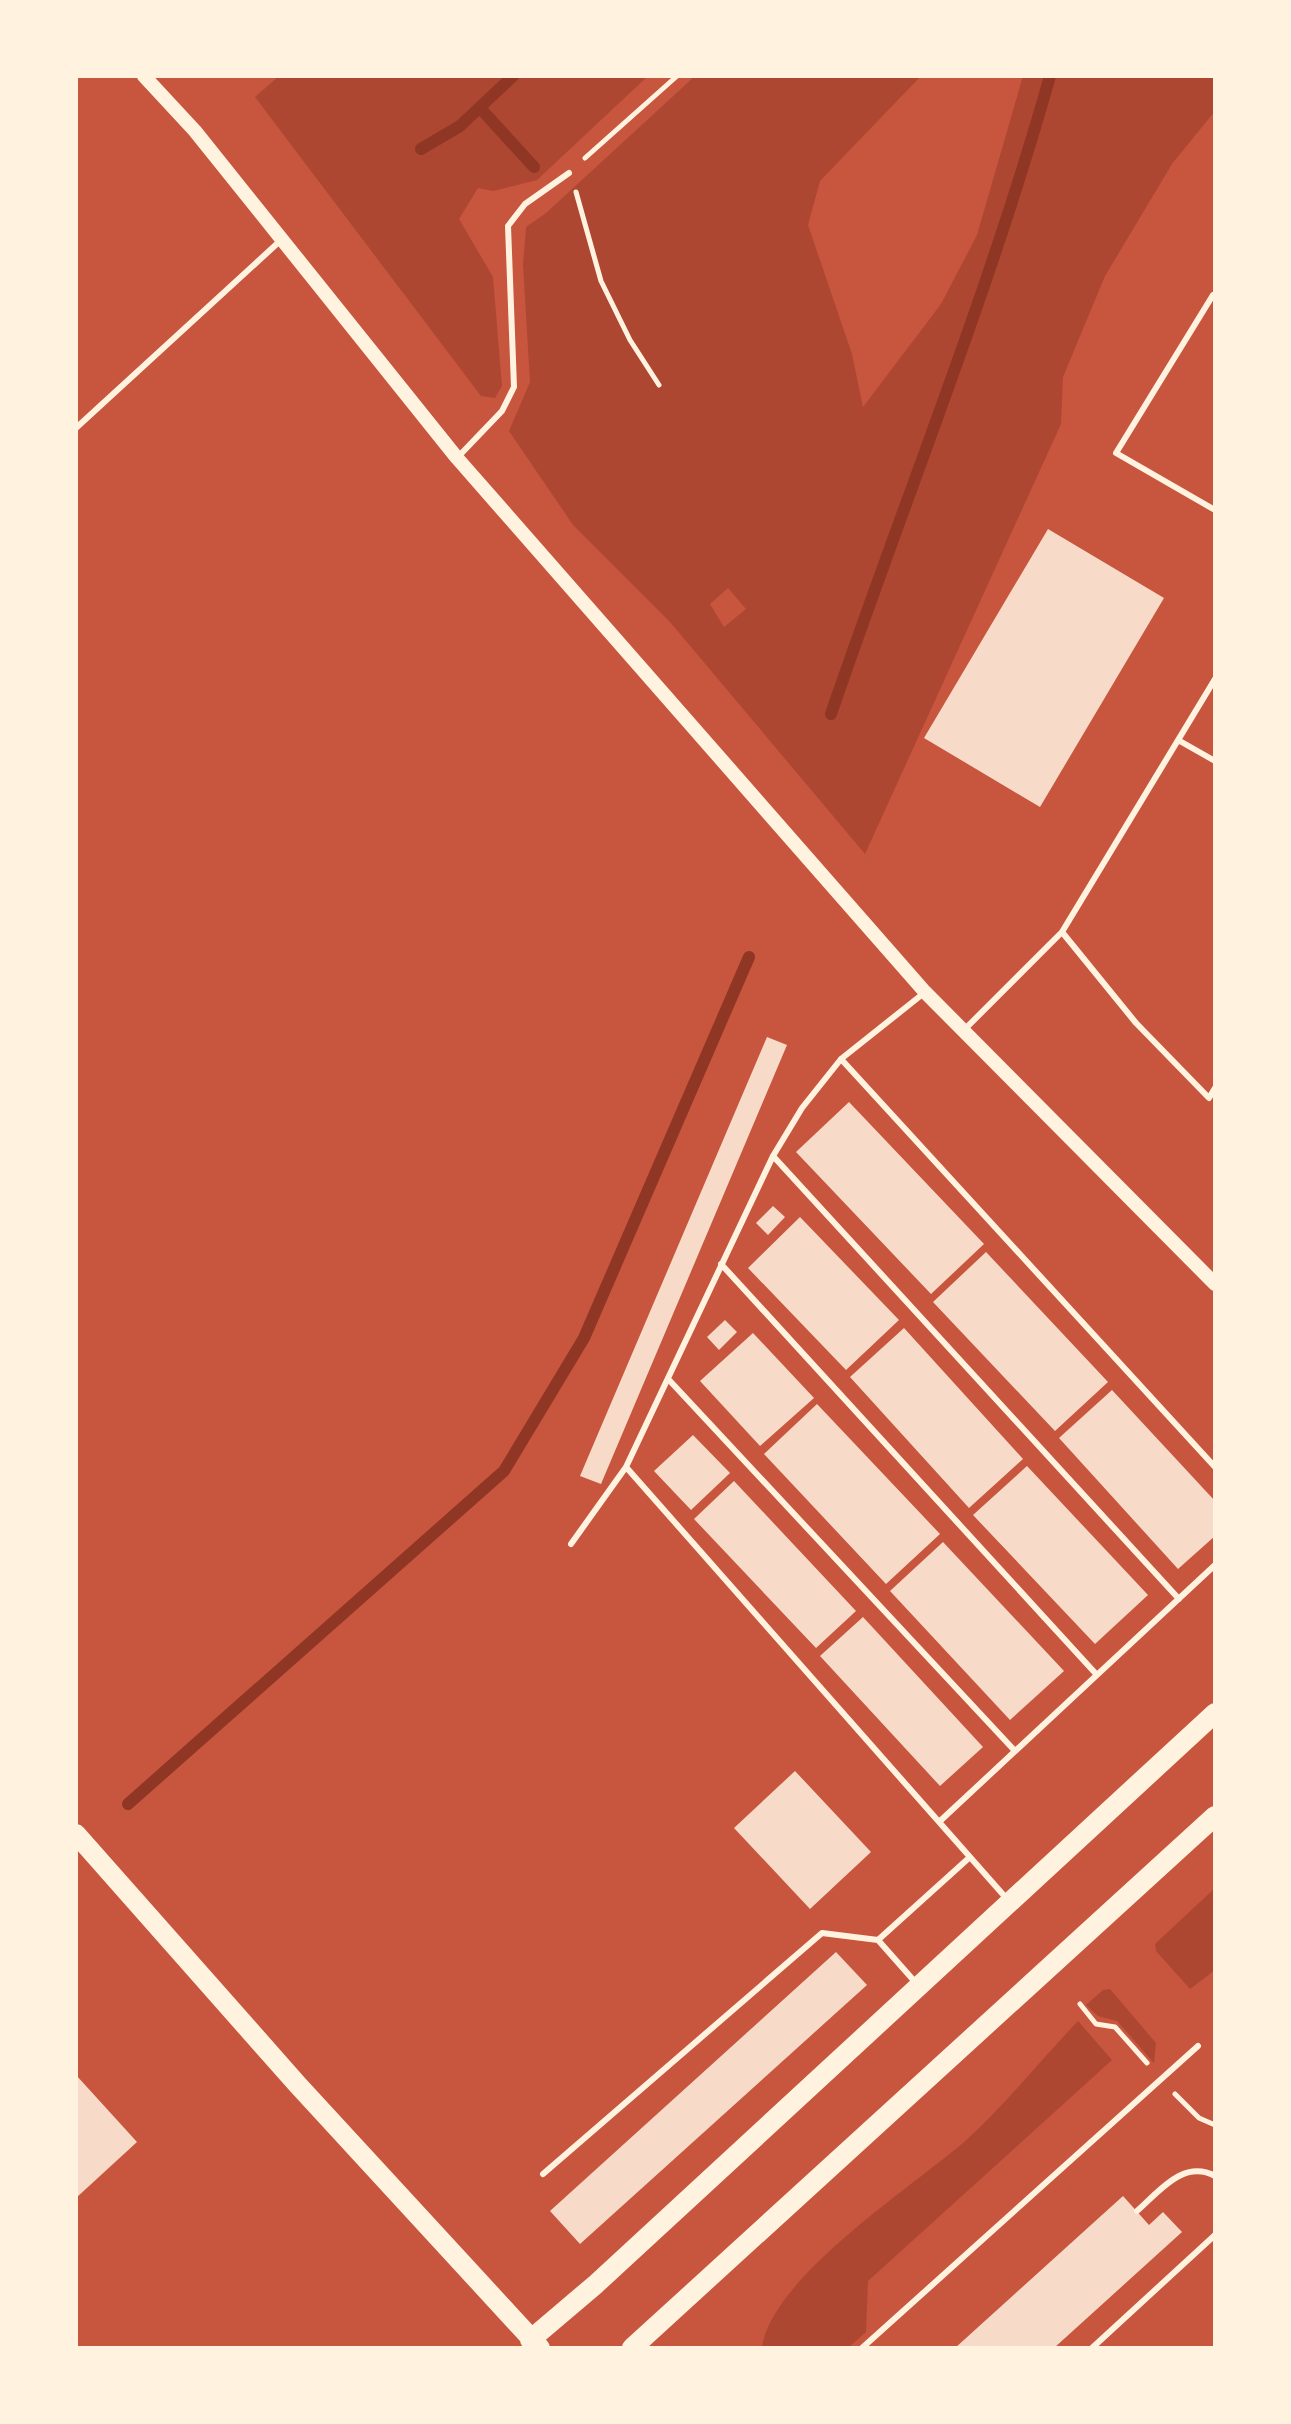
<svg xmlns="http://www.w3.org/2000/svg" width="1291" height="2424" font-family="Mulish,sans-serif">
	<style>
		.green { fill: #ae4732; fill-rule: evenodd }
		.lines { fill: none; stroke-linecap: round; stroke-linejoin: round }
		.stream { stroke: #8f3625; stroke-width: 12 }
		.building { fill: #f7dbc8 }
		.path { stroke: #fff3e0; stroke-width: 5 }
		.service { stroke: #fff3e0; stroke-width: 6 }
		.tertiary { stroke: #fff3e0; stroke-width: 14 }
		.primary { stroke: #fff3e0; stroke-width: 20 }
	</style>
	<rect width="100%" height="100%" fill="#c8553d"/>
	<path class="green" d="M 279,76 L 648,76 L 537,180 L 493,191 L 478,188 L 459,219 L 493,277 L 502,386 L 495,398 L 481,396 L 255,97 Z
		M 695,76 L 921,76 L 820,181 L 808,225 L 852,354 L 863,407 L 941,304 L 977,235 L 1023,76 L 1215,76 L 1215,111 L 1172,164 L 1105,276 L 1063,377 L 1061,424 L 865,854 L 670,622 L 573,525 L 509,431 L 530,382 L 523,265 L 526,227 L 546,213 ZM 728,588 L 746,609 L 724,627 L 710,604 Z
		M 1215,1888 L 1215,1970 L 1190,1989 L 1156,1951 L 1155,1944 Z
		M 1110,1989 L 1156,2043 L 1154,2063 L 1117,2021 L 1098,2016 L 1086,2005 L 1103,1990 Z
		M 1078,2021 L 1112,2060 L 868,2281 L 866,2332 L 848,2348 L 762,2348 C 770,2279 912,2187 964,2142 C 1005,2105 1040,2061 1078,2021 Z"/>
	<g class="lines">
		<path class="stream" d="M 481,109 L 534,167
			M 421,149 L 460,126 L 513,76
			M 831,714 C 904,501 989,293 1050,76
			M 128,1804 L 504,1471 L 584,1338 L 749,957"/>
	</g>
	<path class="building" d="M 1048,529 L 1164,598 L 1040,807 L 924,738 Z
		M 767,1037 L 787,1045 L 601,1484 L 580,1476 Z
		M 849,1102 L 984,1244 L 931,1294 L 796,1152 Z
		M 773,1206 L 785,1217 L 768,1235 L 756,1223 Z
		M 800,1217 L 899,1320 L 846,1370 L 748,1268 Z
		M 986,1252 L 1108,1382 L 1055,1431 L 933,1302 Z
		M 725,1320 L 737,1332 L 719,1350 L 707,1337 Z
		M 904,1328 L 1023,1459 L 969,1508 L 850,1377 Z
		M 753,1333 L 814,1398 L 760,1446 L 700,1381 Z
		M 1112,1390 L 1215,1501 L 1215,1536 L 1178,1569 L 1059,1438 Z
		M 817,1404 L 940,1534 L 886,1584 L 764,1454 Z
		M 693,1435 L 730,1473 L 691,1510 L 654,1471 Z
		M 1027,1466 L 1148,1595 L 1095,1644 L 973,1515 Z
		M 734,1481 L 856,1611 L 816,1648 L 694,1519 Z
		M 943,1542 L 1064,1671 L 1010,1720 L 890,1591 Z
		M 863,1617 L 983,1747 L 940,1786 L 820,1656 Z
		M 795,1771 L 871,1852 L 810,1909 L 734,1828 Z
		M 836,1952 L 867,1985 L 580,2244 L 550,2211 Z
		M 76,2075 L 137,2142 L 76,2198 Z
		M 1123,2196 L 1149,2225 L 1163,2212 L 1182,2232 L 1054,2348 L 955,2348 Z"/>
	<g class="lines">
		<path class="path" d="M 585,158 L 677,76
			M 576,192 L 601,281 L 630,340 L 659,385
			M 1080,2004 L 1096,2024 L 1115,2027 L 1147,2063
			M 1175,2094 L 1199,2118 L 1215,2125"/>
		<path class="service" d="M 1215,298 L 1213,295 L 1116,453 L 1215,510
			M 76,428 L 280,241
			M 457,458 L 502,411 L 514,387 L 508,226 L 525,204 L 569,173
			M 1178,740 L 1215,761
			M 1062,932 L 1215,679
			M 964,1030 L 1062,932 L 1136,1023 L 1209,1098 L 1215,1088
			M 841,1059 L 1215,1467
			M 773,1156 L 1179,1599
			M 721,1264 L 1097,1675
			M 670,1381 L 1015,1751
			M 626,1467 L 1007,1899
			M 571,1544 L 626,1467 L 773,1156 L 802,1108 L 841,1059 L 924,993
			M 939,1822 L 1215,1565
			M 878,1940 L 970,1857
			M 543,2174 L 822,1933 L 878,1940 L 916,1983
			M 1137,2211 C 1159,2192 1183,2159 1215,2176
			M 862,2348 L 1198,2046
			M 1092,2348 L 1215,2235"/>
		<path class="tertiary" d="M 144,76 L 195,131 L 457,458 L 925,992 L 1215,1284"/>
		<path class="primary" d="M 76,1834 L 297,2084 L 540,2348
			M 530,2340 L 596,2284 L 1215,1713
			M 632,2348 L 1215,1816"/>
	</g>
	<rect width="1291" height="2424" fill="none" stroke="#fff3e0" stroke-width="156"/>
</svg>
